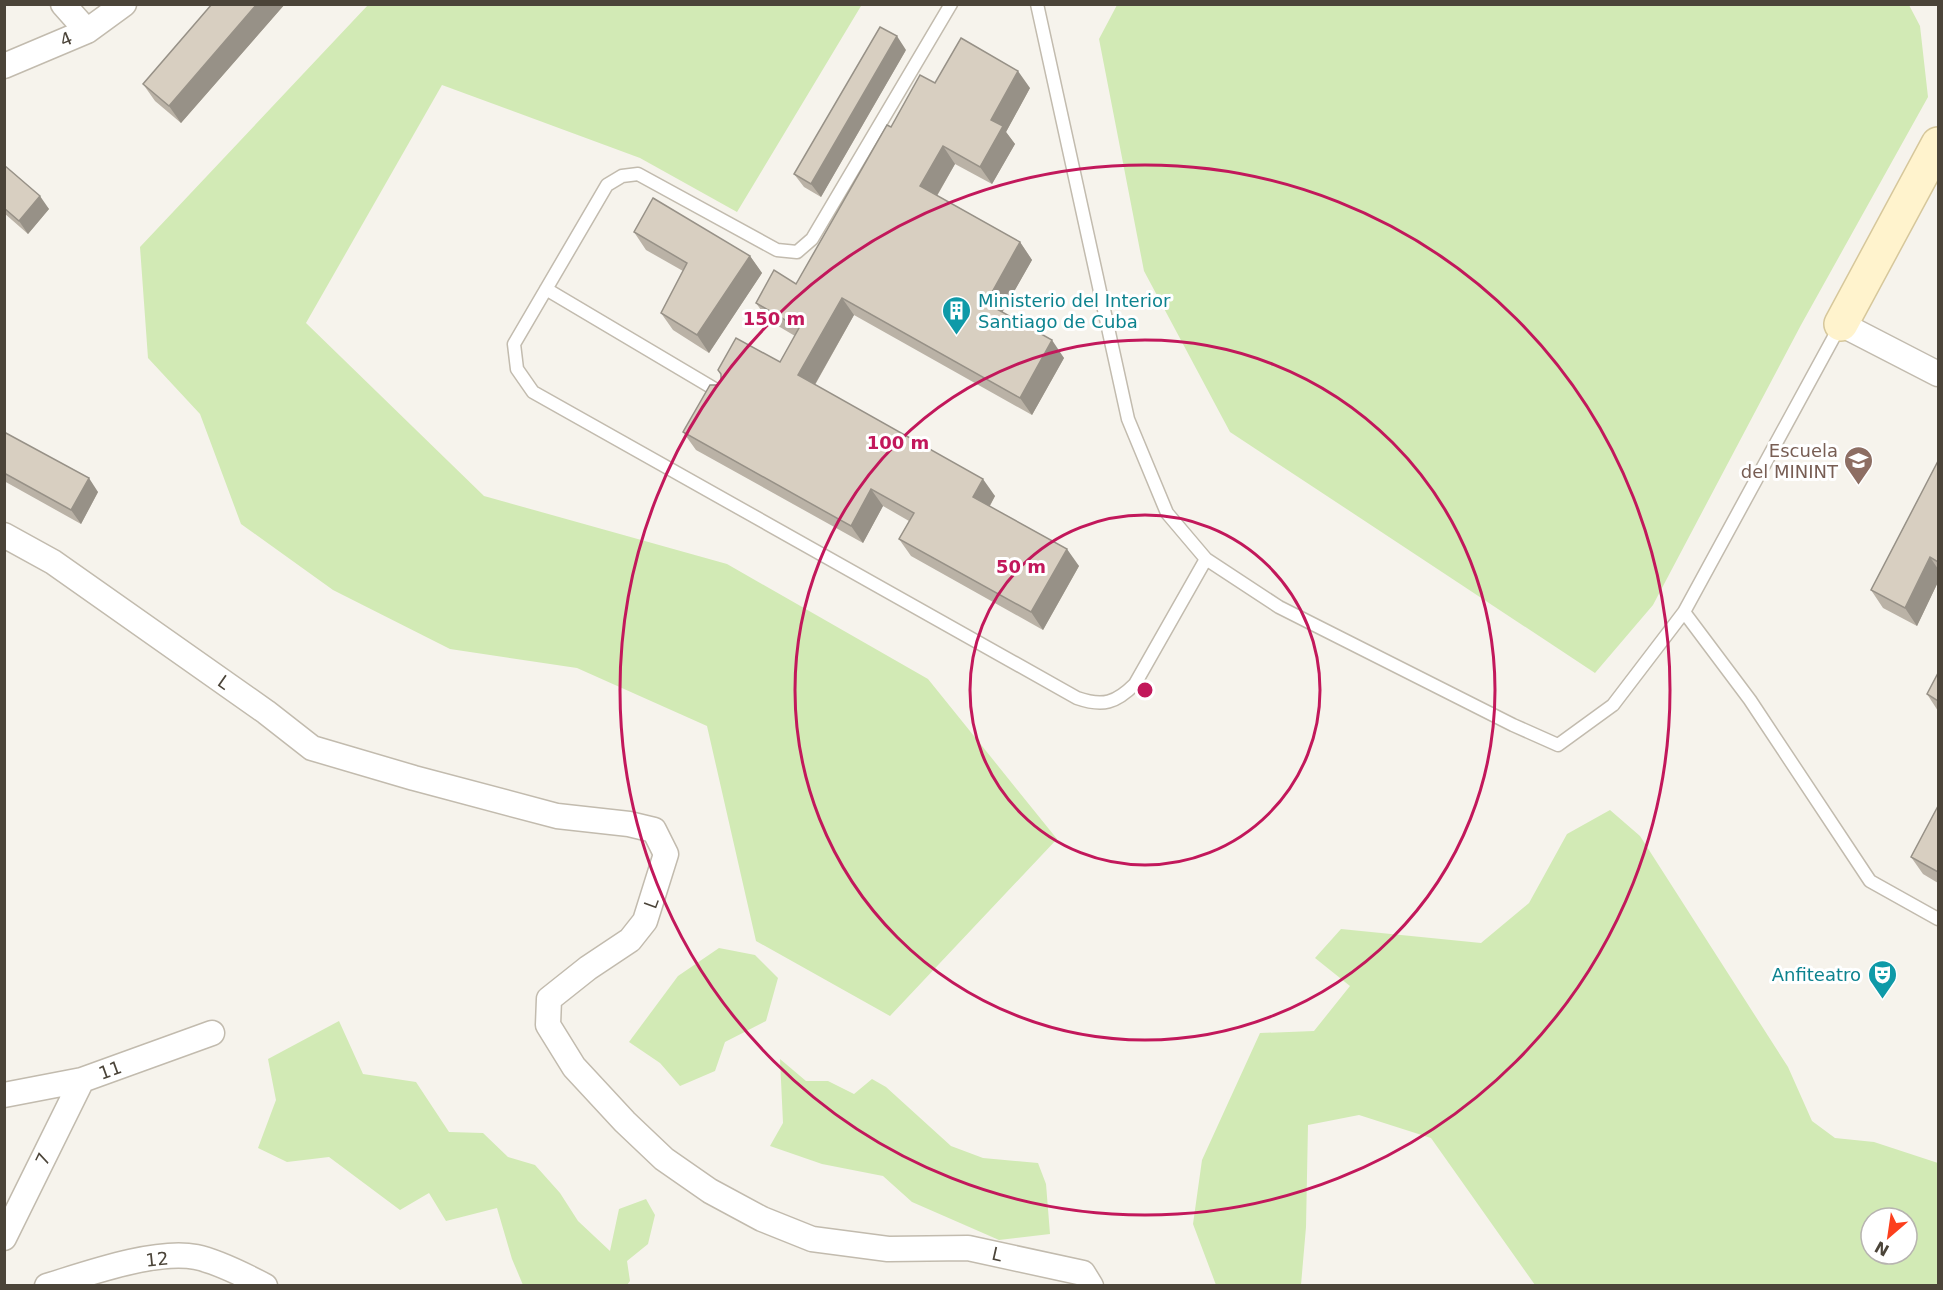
<svg xmlns="http://www.w3.org/2000/svg" width="1943" height="1290" font-family="'DejaVu Sans',sans-serif">
	<style>
		.green { fill: #d2eab5; fill-rule: evenodd }
		.lines { fill: none; stroke-linecap: round; stroke-linejoin: round }
		.lane-casing { stroke: #c2bbae; stroke-width: 15 }
		.street-casing { stroke: #c2bbae; stroke-width: 27 }
		.secondary-casing { stroke: #d6c79b; stroke-width: 36 }
		.lane { stroke: #fff; stroke-width: 12 }
		.street { stroke: #fff; stroke-width: 24 }
		.secondary { stroke: #fff3cd; stroke-width: 33 }
		.wall { fill: #bab2a6 }
		.shaded-wall { fill: #979187 }
		.building { fill: #d8cfc1; stroke: #979187; stroke-width: 1.5 }
		.ring { fill: none; stroke: #c2185b; stroke-width: 3 }
		.labels { text-anchor: middle; dominant-baseline: central; stroke-width: 6; stroke-linejoin: round; paint-order: stroke }
		.street-label { font-size: 18px; fill: #4b4439; stroke: #fff }
		.culture-label { font-size: 18px; fill: #0d838f; stroke: #fff; text-anchor: start }
		.education-label { font-size: 18px; fill: #785e54; stroke: #fff; text-anchor: end }
		.centre { fill: #c2185b; stroke: #fff; stroke-width: 3 }
		.ring-label { font-size: 18px; text-anchor: middle; font-weight: bold; fill: #c2185b; stroke: #fff; stroke-width: 6; stroke-linejoin: round; paint-order: stroke }
	</style>
	<rect width="100%" height="100%" fill="#f6f3ec"/>
	<path class="green" d="M 368,5 L 859,4 L 861,6 L 737,212 L 640,158 L 442,85 L 306,323 L 484,496 L 727,564 L 928,679 L 1057,839 L 890,1016 L 756,941 L 707,726 L 577,668 L 450,649 L 333,590 L 241,524 L 200,414 L 148,358 L 140,247 Z
		M 1117,5 L 1909,5 L 1920,26 L 1928,97 L 1801,325 L 1653,605 L 1595,673 L 1230,432 L 1144,271 L 1099,39 Z
		M 1610,810 L 1640,836 L 1788,1067 L 1812,1121 L 1835,1138 L 1874,1142 L 1938,1163 L 1938,1285 L 1535,1285 L 1431,1138 L 1359,1115 L 1308,1125 L 1306,1227 L 1301,1285 L 1216,1285 L 1193,1224 L 1202,1160 L 1260,1033 L 1314,1031 L 1350,986 L 1315,958 L 1341,929 L 1481,943 L 1529,903 L 1567,834 ZM 1871,1218 L 1907,1218 L 1907,1254 L 1871,1254 Z
		M 719,948 L 755,955 L 778,978 L 766,1021 L 725,1042 L 715,1071 L 680,1086 L 660,1063 L 629,1042 L 678,976 Z
		M 339,1021 L 363,1074 L 416,1082 L 449,1132 L 483,1133 L 508,1157 L 535,1165 L 560,1193 L 578,1221 L 610,1251 L 619,1209 L 646,1199 L 655,1215 L 648,1244 L 627,1261 L 630,1281 L 627,1285 L 523,1285 L 512,1259 L 497,1208 L 446,1221 L 429,1193 L 400,1210 L 329,1157 L 287,1162 L 258,1148 L 276,1100 L 268,1059 Z
		M 780,1059 L 806,1081 L 828,1081 L 854,1094 L 872,1079 L 886,1087 L 951,1146 L 983,1158 L 1038,1163 L 1046,1184 L 1050,1234 L 999,1240 L 912,1202 L 883,1176 L 822,1164 L 770,1146 L 783,1123 Z"/>
	<g class="lines">
		<defs>
			<path id="lane" d="M 951,4 L 812,239 L 797,252 L 777,250 L 638,174 L 622,176 L 607,185 L 514,344 L 517,369 L 533,392 L 1077,698 C 1103,707 1116,703 1135,684 L 1206,559
				M 1037,4 L 1128,419 L 1167,513 L 1206,559 L 1279,607 L 1513,725 L 1558,745 L 1613,705 L 1684,612 L 1841,324
				M 546,289 L 723,394
				M 1684,612 L 1750,700 L 1870,881 L 1938,919"/>
			<path id="street" d="M 63,4 L 87,31
				M 4,66 L 87,31 L 124,4
				M 1841,324 L 1938,374
				M 4,535 L 53,562 L 266,712 L 312,748 L 414,778 L 557,816 L 629,824 L 654,830 L 666,854 L 645,921 L 630,940 L 588,968 L 549,999 L 548,1025 L 574,1067 L 625,1122 L 664,1159 L 710,1191 L 762,1219 L 812,1239 L 888,1249 L 968,1248 L 1083,1273 L 1091,1286
				M 4,1095 L 82,1080 L 212,1033
				M 4,1238 L 82,1080
				M 47,1286 C 86,1274 156,1249 196,1257 C 215,1261 248,1277 265,1286"/>
			<path id="secondary" d="M 1841,324 L 1938,144"/>
		</defs>
		<use href="#lane" class="lane-casing"/>
		<use href="#street" class="street-casing"/>
		<use href="#secondary" class="secondary-casing"/>
		<use href="#lane" class="lane"/>
		<use href="#street" class="street"/>
		<use href="#secondary" class="secondary"/>
	</g>
	<path class="wall" d="M 212,4 L 285,4 L 181,123 L 155,101 L 143,84 Z
		M 906,50 L 821,197 L 804,187 L 794,174 Z
		M 935,83 L 1030,88 L 1006,132 L 1015,144 L 992,184 L 955,164 L 937,196 L 1020,242 L 1032,260 L 1002,312 L 1064,358 L 1032,415 L 854,315 L 815,385 L 995,496 L 990,506 L 1079,566 L 1043,630 L 911,556 L 899,539 L 909,521 L 883,506 L 863,543 L 696,450 L 683,432 L 717,385 L 721,381 L 721,375 L 718,370 L 780,362 L 795,336 L 768,320 L 756,303 L 796,284 L 891,127 Z
		M 4,165 L 49,209 L 28,234 L 4,213 Z
		M 634,232 L 750,256 L 762,273 L 709,353 L 673,330 L 661,313 L 683,271 L 646,250 Z
		M 4,432 L 98,492 L 81,524 L 4,481 Z
		M 1938,461 L 1938,582 L 1917,626 L 1883,608 L 1871,590 Z
		M 1938,673 L 1938,711 L 1927,694 Z
		M 1938,806 L 1938,883 L 1923,874 L 1911,857 Z"/>
	<path class="shaded-wall" d="M 257,4 L 285,4 L 181,123 L 169,106 Z
		M 897,36 L 906,50 L 821,197 L 811,184 Z
		M 1018,71 L 1030,88 L 1006,132 L 1015,144 L 992,184 L 980,167 L 991,120 Z
		M 943,146 L 955,164 L 932,204 L 920,186 Z
		M 40,196 L 49,209 L 28,234 L 19,221 Z
		M 1020,242 L 1032,260 L 998,320 L 986,303 Z
		M 750,256 L 762,273 L 709,353 L 697,335 Z
		M 842,298 L 854,315 L 810,393 L 798,375 Z
		M 1052,340 L 1064,358 L 1032,415 L 1020,398 Z
		M 89,478 L 98,492 L 81,524 L 71,510 Z
		M 983,479 L 995,496 L 985,514 L 973,497 Z
		M 871,489 L 883,506 L 863,543 L 851,526 Z
		M 1067,549 L 1079,566 L 1043,630 L 1031,612 Z
		M 1930,557 L 1938,569 L 1938,582 L 1917,626 L 1905,608 Z"/>
	<path class="building" d="M 212,4 L 257,4 L 169,106 L 143,84 Z
		M 880,27 L 897,36 L 811,184 L 794,174 Z
		M 961,38 L 1018,71 L 991,120 L 1003,126 L 980,167 L 943,146 L 920,186 L 1020,242 L 986,303 L 1052,340 L 1020,398 L 842,298 L 798,375 L 983,479 L 973,497 L 1067,549 L 1031,612 L 899,539 L 914,513 L 871,489 L 851,526 L 683,432 L 710,385 L 717,385 L 721,381 L 721,374 L 718,370 L 736,338 L 780,362 L 799,328 L 756,303 L 774,270 L 796,284 L 887,125 L 891,127 L 920,75 L 935,83 Z
		M 4,165 L 40,196 L 19,221 L 4,208 Z
		M 653,198 L 750,256 L 697,335 L 661,313 L 687,263 L 634,232 Z
		M 4,432 L 89,478 L 71,510 L 4,473 Z
		M 1938,461 L 1938,562 L 1930,557 L 1905,608 L 1871,590 Z
		M 1938,673 L 1938,701 L 1927,694 Z
		M 1938,806 L 1938,872 L 1911,857 Z"/>
	<g class="ring">
		<circle cx="1145" cy="690" r="175"/>
		<circle cx="1145" cy="690" r="350"/>
		<circle cx="1145" cy="690" r="525"/>
	</g>
	<defs>
		<symbol id="building-pin" viewBox="-11 -11 22 30"><path d="M0 17L-7.5 6A9.5 9.5 0 1 1 7.5 6Z" fill="#0f9aa8" stroke="#fff"/><path d="M-4-6H4V6H1V3H-1V6H-4ZM-2.5-4.3h1.7v1.8h-1.7ZM.8-4.3h1.7v1.8H.8ZM-2.5-1h1.7V.8h-1.7ZM.8-1h1.7V.8H.8Z" fill="#fff"/></symbol>
		<symbol id="university-pin" viewBox="-11 -11 22 30"><path d="M0 17L-7.5 6A9.5 9.5 0 1 1 7.5 6Z" fill="#8d6e63" stroke="#fff"/><path d="M0-5L7-2L0 1L-7-2ZM-4 1L0 2.5L4 1V4Q0 6-4 4Z" fill="#fff"/></symbol>
		<symbol id="theatre-pin" viewBox="-11 -11 22 30"><path d="M0 17L-7.5 6A9.5 9.5 0 1 1 7.5 6Z" fill="#0f9aa8" stroke="#fff"/><path d="M-5-5.5Q0-4 5-5.5V0Q5 5 0 6Q-5 5-5 0ZM-3.3-2.5H-1v1.5H-3.3ZM1-2.5H3.3v1.5H1ZM-2.8 1Q0 5.5 2.8 1Z" fill="#fff"/></symbol>
	</defs>
	<g fill-rule="evenodd">
		<use href="#building-pin" x="940" y="294" width="33" height="45"/>
		<use href="#university-pin" x="1842" y="444" width="33" height="45"/>
		<use href="#theatre-pin" x="1866" y="958" width="33" height="45"/>
	</g>
	<g class="labels">
		<g class="street-label">
			<text transform="translate(66 39) rotate(-23)">4</text>
			<text transform="translate(224 682) rotate(35)">L</text>
			<text transform="translate(651 903) rotate(-70)">L</text>
			<text transform="translate(110 1070) rotate(-20)">11</text>
			<text transform="translate(43 1159) rotate(-64)">7</text>
			<text transform="translate(997 1254) rotate(13)">L</text>
			<text transform="translate(157 1259) rotate(-6)">12</text>
		</g>
		<g class="culture-label">
			<text x="978" y="300">Ministerio del Interior<tspan x="978" dy="21">Santiago de Cuba</tspan></text>
			<text x="1861" y="974" text-anchor="end">Anfiteatro</text>
		</g>
		<g class="education-label">
			<text x="1838" y="450">Escuela<tspan x="1838" dy="21">del MININT</tspan></text>
		</g>
	</g>
	<circle cx="1145" cy="690" r="9" class="centre"/>
	<g class="ring-label">
		<text x="774" y="325">150 m</text>
		<text x="898" y="449">100 m</text>
		<text x="1021" y="573">50 m</text>
	</g>
	<rect width="1943" height="1290" fill="none" stroke="#4b4439" stroke-width="12"/>
	<g transform="translate(1889 1236) rotate(209)"><circle r="28" fill="#ffffff" stroke="#b7b4b0" stroke-width="1.5"/>
	<path d="M0-4.5L10 22L0 15L-10 22Z" fill="#fc3f1d"/>
	<text y="-9" font-size="16" font-weight="bold" text-anchor="middle" fill="#4b4439">N</text>
	</g>
</svg>
